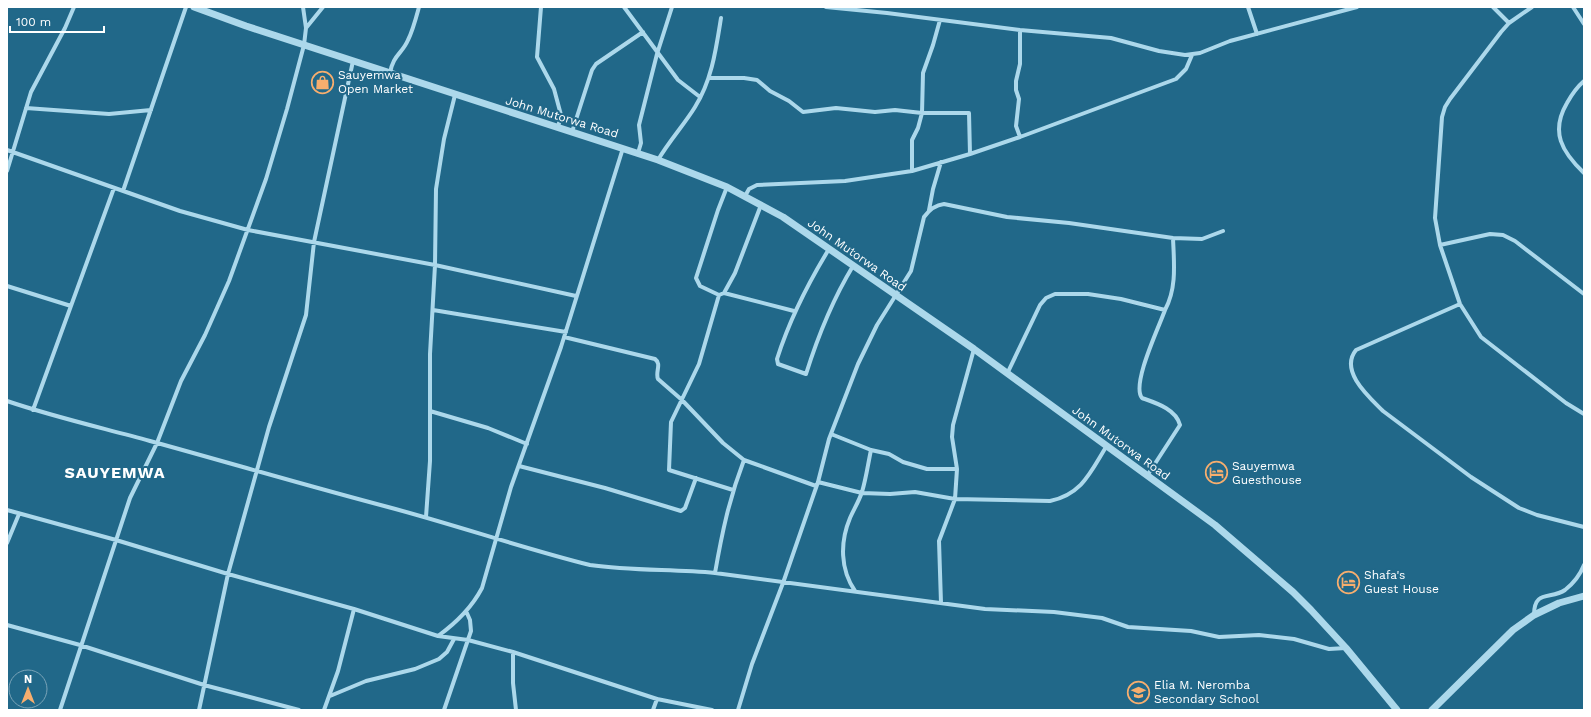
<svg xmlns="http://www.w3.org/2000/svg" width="1591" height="717" font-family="'Work Sans',sans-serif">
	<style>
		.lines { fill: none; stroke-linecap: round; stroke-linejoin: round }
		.minor { stroke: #acd8eb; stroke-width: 4 }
		.tertiary { stroke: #acd8eb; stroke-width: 7 }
		.labels { text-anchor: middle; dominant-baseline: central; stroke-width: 4; stroke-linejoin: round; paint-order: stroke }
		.poi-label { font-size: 12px; fill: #fff; stroke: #216889; text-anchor: start }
		.street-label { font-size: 12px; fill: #fff; stroke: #216889 }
		.district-label { font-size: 16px; font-weight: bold; letter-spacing: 1px; fill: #fff; stroke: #216889 }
	</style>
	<rect width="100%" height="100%" fill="#216889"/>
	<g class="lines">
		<path class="minor" d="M 541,7 L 537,57 L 554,89 L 561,115 L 558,127
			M 624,7 L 678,80 L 700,97
			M 826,7 L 887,13 L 1020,30 L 1111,38 L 1159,51 L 1185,55 L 1200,53 L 1230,41 L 1357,7
			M 1248,7 L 1257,34
			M 1493,7 L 1509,23
			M 1532,7 L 1509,23 L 1501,32 L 1450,99 L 1445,107 L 1442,117 L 1435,218 L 1440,245 L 1460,304 L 1481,337 L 1566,403 L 1584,414
			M 1573,7 L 1584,24
			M 306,28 L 323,7
			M 1020,30 L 1020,64 L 1016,81 L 1016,90 L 1019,99 L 1016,126 L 1020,137
			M 390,73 C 393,55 402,54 408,40 C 413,30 416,18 419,7
			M 709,78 L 744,78 L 757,80 L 770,91 L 789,101 L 803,112 L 836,108 L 875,112 L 895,110 L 922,113 L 969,113 L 970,154
			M 1584,81 C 1577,87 1572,94 1567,103 C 1550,132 1562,152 1584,173
			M 26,108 L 109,114 L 151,110
			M 572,132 L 592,70 L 596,64 L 643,32
			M 7,150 L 180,211 L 248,230 L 435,265 L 576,296
			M 638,153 L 641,143 L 639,125 L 657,54 L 672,7
			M 658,160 C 669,141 684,125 695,107 C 712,80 716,49 721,18
			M 7,171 L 31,92 L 65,28 L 74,7
			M 912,171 L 912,140 L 918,128 L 922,113 L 923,73 L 933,45 L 940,20
			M 123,191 L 186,7
			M 745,196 L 749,189 L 757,185 L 845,181 L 912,171 L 970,154 L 1020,137 L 1176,79 L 1186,69 L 1192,55
			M 929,210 L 933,189 L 941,162
			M 1440,245 L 1490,234 L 1503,235 L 1515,241 L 1584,294
			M 829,249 C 807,285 790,318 777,359 L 778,364 L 806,374 C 818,336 833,299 853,266
			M 7,286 L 71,306
			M 724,293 L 794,311
			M 719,295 L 700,286 L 696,278 L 718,210 L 727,187
			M 1460,304 L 1356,350 C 1339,371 1369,397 1383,411 L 1471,477 L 1519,508 L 1537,515 L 1584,527
			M 433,310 L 566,332
			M 564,337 L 655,359 C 662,364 655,372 658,379 L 682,400 L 723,443 L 744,460 L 816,486
			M 1007,374 L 1040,305 L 1046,298 L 1055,294 L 1088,294 L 1121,299 L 1165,310 C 1177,288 1174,263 1173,238
			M 7,401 C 54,417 103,428 150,441 C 230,463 308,486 388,507 C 456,525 522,548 590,565 C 631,571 674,569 715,573 L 985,609 L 1054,612 L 1102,618 L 1128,627 L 1191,631 L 1219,637 L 1259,635 L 1294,639 L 1329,649 L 1346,648
			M 33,410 L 114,188
			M 430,411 L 488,428 L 527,444
			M 831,434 L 871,450 L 889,454 L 903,462 L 927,469 L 957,469
			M 519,466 L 605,488 L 681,511 L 685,508 L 696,478
			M 1147,476 L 1180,425 C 1176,409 1156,403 1142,398 C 1131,385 1159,327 1165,310
			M 818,482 L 862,493 L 890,494 L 915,492 L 955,499 L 1050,501 C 1082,494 1090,473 1106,447
			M 733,490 L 669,470 L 671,422 L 699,364 L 719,295 L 724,293 L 735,273 L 761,205
			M 7,510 L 116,540 L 228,574 L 354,609 L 438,636 L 468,640 L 513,652 L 657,699 L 712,710
			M 426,517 L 430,461 L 430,354 L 435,265 L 436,189 L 444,139 L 455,95
			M 7,543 L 19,514
			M 715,573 C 722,533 729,499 744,460
			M 855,591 C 840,569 840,542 850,518 C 854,509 859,501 862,492 C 866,479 868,464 871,450
			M 941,603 L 939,541 L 955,499 L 957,469 L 952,437 L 953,425 L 974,349
			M 1534,615 C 1534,589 1551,600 1565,590 C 1574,583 1580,575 1584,565
			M 7,625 L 80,645 L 204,685 L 299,710
			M 438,636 C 456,623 471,609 482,588 L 511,487 L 561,347 L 623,148
			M 513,652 L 513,683 L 516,710
			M 330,696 L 366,681 L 415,669 L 439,659 L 447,652 L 454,639
			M 60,710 L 130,498 L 157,443 L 181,381 L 205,335 L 229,281 L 266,179 L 287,109 L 304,45 L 306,28 L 303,7
			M 199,710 L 228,574 L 269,427 L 306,315 L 314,242 L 353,61
			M 324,710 L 338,671 L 354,609
			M 444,710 L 471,631 L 470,620 L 466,611
			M 653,710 L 657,699
			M 738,710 L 752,664 L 783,583 L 818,482 L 829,439 L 858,364 L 877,325 L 911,271 L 924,217 C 929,210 935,205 944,204 L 1007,217 L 1069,223 L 1173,238 L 1202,239 L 1223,231"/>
		<path class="tertiary" d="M 194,7 L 246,26 L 658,160 L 727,187 L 783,217 L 974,349 L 1215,525 L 1293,592 L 1311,610 L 1346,648 L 1397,710
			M 1432,710 L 1513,630 L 1534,615 L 1559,603 L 1584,596"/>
	</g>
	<defs>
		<symbol id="shop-ring" viewBox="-11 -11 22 22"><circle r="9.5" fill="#216889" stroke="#f7ae6e" stroke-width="1.5"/><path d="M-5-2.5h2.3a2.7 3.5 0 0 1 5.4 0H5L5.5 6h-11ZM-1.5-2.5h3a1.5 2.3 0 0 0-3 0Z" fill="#f7ae6e"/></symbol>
		<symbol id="hotel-ring" viewBox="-11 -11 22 22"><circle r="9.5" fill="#216889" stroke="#f7ae6e" stroke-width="1.5"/><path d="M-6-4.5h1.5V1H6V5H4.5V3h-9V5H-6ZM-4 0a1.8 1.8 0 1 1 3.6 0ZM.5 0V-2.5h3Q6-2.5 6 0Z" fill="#f7ae6e"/></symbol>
		<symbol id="school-ring" viewBox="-11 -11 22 22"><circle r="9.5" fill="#216889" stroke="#f7ae6e" stroke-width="1.5"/><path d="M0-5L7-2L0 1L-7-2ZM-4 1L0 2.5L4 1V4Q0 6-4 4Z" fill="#f7ae6e"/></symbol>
	</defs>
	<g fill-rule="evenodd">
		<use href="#shop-ring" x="310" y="70" width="25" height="25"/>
		<use href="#hotel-ring" x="1204" y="460" width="25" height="25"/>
		<use href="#hotel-ring" x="1336" y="570" width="25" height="25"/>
		<use href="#school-ring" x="1126" y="680" width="25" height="25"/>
	</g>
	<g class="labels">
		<g class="poi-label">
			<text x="338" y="75">Sauyemwa<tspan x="338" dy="14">Open Market</tspan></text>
			<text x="1232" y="466">Sauyemwa<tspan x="1232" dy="14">Guesthouse</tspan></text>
			<text x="1364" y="575">Shafa's<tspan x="1364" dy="14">Guest House</tspan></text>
			<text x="1154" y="685">Elia M. Neromba<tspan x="1154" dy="14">Secondary School</tspan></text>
		</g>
		<g class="street-label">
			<text transform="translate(562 117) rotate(17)">John Mutorwa Road</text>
			<text transform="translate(857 255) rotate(35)">John Mutorwa Road</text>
			<text transform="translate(1121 443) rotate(36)">John Mutorwa Road</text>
		</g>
		<g class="district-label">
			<text x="115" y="472">SAUYEMWA</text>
		</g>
	</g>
	<rect width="1591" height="717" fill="none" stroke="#ffffff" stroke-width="16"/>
	<g transform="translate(28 689)"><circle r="19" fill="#216889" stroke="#7aa4b8"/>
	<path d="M0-3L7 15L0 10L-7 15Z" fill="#f7ae6e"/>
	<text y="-6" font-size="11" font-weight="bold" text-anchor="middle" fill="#ffffff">N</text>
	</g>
	<path d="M10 26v6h94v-6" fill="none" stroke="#ffffff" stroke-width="2"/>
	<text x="16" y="26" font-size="12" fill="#ffffff" stroke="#216889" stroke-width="3" paint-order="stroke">100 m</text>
</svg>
